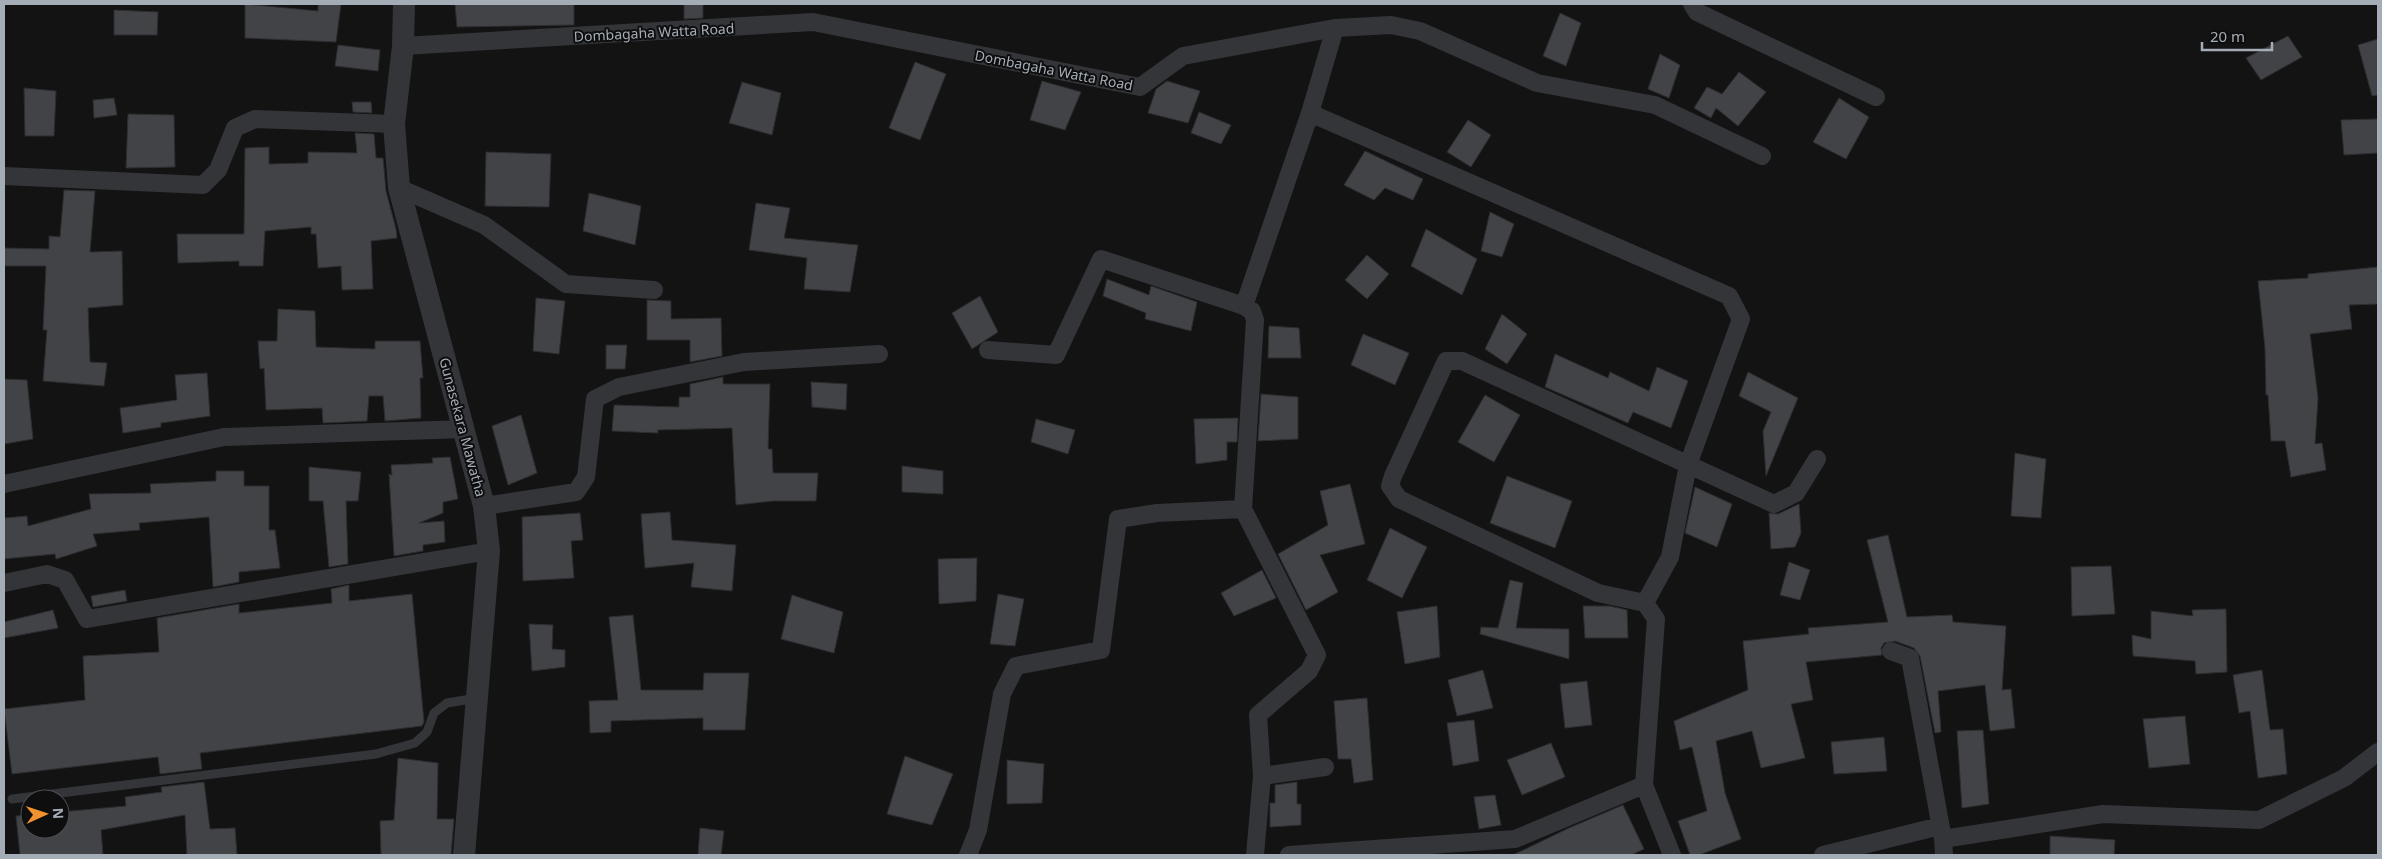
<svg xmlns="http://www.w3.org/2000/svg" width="2382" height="859" font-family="'Noto Sans',sans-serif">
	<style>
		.building { fill: #424347; stroke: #2d2d30 }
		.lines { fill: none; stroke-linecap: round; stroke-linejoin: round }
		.service { stroke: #343539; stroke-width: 9 }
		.minor { stroke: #343539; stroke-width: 18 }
		.tertiary { stroke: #343539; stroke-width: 22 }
		.labels { text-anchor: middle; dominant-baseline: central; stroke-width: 4; stroke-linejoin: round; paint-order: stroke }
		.street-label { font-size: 14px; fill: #a4acb5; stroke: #0e0e0f }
	</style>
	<rect width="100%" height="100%" fill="#131314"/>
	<path class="building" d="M 245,4 L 318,11 L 318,4 L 341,4 L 336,42 L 245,38 Z
		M 455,4 L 574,4 L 574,25 L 457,27 Z
		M 684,4 L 703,4 L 703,18 L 684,19 Z
		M 114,10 L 158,12 L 157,35 L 114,35 Z
		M 1560,13 L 1581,23 L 1566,66 L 1543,56 Z
		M 2288,36 L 2302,57 L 2261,80 L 2246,58 Z
		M 2378,39 L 2378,95 L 2372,96 L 2358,45 Z
		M 338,45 L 380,50 L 378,71 L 335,66 Z
		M 1660,54 L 1680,65 L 1669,98 L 1648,89 Z
		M 915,62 L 946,74 L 920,140 L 889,128 Z
		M 1739,72 L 1766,92 L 1738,126 L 1716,108 L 1711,118 L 1694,108 L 1707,87 L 1722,94 Z
		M 1042,81 L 1081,92 L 1065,130 L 1030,120 Z
		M 1167,81 L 1200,91 L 1188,123 L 1148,113 L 1156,89 Z
		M 742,82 L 781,93 L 772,135 L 729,123 Z
		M 24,88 L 56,91 L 54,136 L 25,136 Z
		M 114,98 L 117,115 L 94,118 L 93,100 Z
		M 1839,98 L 1869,117 L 1846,159 L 1813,142 Z
		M 352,102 L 371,102 L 372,113 L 353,112 Z
		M 1199,112 L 1231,125 L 1221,144 L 1191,133 Z
		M 128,114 L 174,115 L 175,167 L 126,168 Z
		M 2378,119 L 2378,153 L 2344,155 L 2341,120 Z
		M 1468,120 L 1491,135 L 1471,167 L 1447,152 Z
		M 355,133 L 374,134 L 376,158 L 383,158 L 386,191 L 396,229 L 397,238 L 371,241 L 373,289 L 342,290 L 341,266 L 318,268 L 316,234 L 311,234 L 311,227 L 265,231 L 263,266 L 239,266 L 239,261 L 178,263 L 177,234 L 244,234 L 245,148 L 269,147 L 269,164 L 308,163 L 308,152 L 357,153 Z
		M 1365,151 L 1423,179 L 1413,200 L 1385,188 L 1374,200 L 1344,185 Z
		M 486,152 L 551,154 L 549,207 L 485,206 Z
		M 64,190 L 95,191 L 90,252 L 122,251 L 123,305 L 88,308 L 90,362 L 107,363 L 104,386 L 43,381 L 47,330 L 43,330 L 46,266 L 4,266 L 4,248 L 49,249 L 49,236 L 60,237 Z
		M 589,193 L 641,206 L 635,245 L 583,231 Z
		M 756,203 L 790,208 L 784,238 L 858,245 L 850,292 L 804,289 L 807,258 L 749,250 Z
		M 1490,212 L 1514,224 L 1502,257 L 1481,251 Z
		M 1426,229 L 1477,259 L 1462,295 L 1411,266 Z
		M 1367,255 L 1389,274 L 1367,299 L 1345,280 Z
		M 2378,267 L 2378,304 L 2349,305 L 2352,329 L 2310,334 L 2318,398 L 2315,444 L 2322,443 L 2326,470 L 2291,477 L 2285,441 L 2271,441 L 2268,395 L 2266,395 L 2265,348 L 2258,281 L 2308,278 L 2308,274 Z
		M 1107,279 L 1149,295 L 1151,286 L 1197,302 L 1191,331 L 1145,319 L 1146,313 L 1103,296 Z
		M 980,296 L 998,332 L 972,349 L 952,313 Z
		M 536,298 L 565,301 L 559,354 L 533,351 Z
		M 647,300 L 671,301 L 671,319 L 721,318 L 722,356 L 690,362 L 690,340 L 647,340 Z
		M 278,309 L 315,311 L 316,347 L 375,349 L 375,341 L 420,341 L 423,378 L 420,378 L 421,418 L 385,421 L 383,396 L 369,396 L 367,421 L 323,423 L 322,408 L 266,410 L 264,368 L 260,369 L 258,341 L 277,341 Z
		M 1502,314 L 1527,334 L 1507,364 L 1485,349 Z
		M 1269,326 L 1299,328 L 1301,358 L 1268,358 Z
		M 1363,334 L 1409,353 L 1395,385 L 1351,365 Z
		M 606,345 L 627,345 L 625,369 L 606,369 Z
		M 1555,354 L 1608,378 L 1610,372 L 1649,391 L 1657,367 L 1688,381 L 1671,428 L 1633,412 L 1628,423 L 1545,387 Z
		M 1748,372 L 1798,398 L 1766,476 L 1763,431 L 1771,412 L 1739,396 Z
		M 207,373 L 210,416 L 161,423 L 161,427 L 123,433 L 120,408 L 177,400 L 175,375 Z
		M 723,377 L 723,384 L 770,384 L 768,449 L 772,449 L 773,473 L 818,473 L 816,501 L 773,501 L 736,505 L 732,428 L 658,430 L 658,433 L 612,431 L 614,405 L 679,407 L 679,397 L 690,397 L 690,384 Z
		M 4,379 L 27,380 L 33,439 L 4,444 Z
		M 811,382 L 847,384 L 846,410 L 812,407 Z
		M 1261,394 L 1298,397 L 1298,439 L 1258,441 Z
		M 1485,395 L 1520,415 L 1494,462 L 1458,442 Z
		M 521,415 L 537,473 L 508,485 L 492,426 Z
		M 1238,418 L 1237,442 L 1227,442 L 1227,460 L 1196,464 L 1194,419 Z
		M 1036,419 L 1075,430 L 1068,454 L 1031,442 Z
		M 2015,453 L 2046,459 L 2041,518 L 2011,516 Z
		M 450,457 L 458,499 L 443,502 L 443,513 L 419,523 L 444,521 L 445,542 L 423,545 L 423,551 L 394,556 L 389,474 L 392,475 L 391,465 L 433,463 L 432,458 Z
		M 902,466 L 943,471 L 943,494 L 902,492 Z
		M 309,467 L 361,472 L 358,501 L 346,501 L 348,564 L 329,567 L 323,501 L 309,501 Z
		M 216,471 L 244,471 L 244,486 L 269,486 L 269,530 L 275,530 L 280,568 L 239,572 L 239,582 L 213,587 L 209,517 L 139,523 L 140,530 L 93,534 L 97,546 L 56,559 L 55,554 L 4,559 L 4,518 L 27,516 L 28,526 L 91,509 L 89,494 L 151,493 L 150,484 L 216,481 Z
		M 1507,476 L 1572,501 L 1555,548 L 1490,523 Z
		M 1350,484 L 1365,544 L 1320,555 L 1338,592 L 1306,610 L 1278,554 L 1328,525 L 1320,491 Z
		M 1695,487 L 1732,504 L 1717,547 L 1685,533 Z
		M 1799,504 L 1801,533 L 1795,547 L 1771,549 L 1769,513 L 1778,514 Z
		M 670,512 L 672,540 L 736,545 L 732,591 L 691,587 L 694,563 L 645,568 L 641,514 Z
		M 580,513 L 583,540 L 571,541 L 574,578 L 523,581 L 522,517 Z
		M 1390,528 L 1427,547 L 1402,598 L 1367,580 Z
		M 1888,535 L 1907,617 L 1952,615 L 1953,622 L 2006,626 L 2002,690 L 2011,689 L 2015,728 L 1990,731 L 1985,685 L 1938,691 L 1941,732 L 1935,733 L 1920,656 L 1914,648 L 1895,641 L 1884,643 L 1881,648 L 1882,655 L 1806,662 L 1813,700 L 1791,704 L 1805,758 L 1761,768 L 1752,731 L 1716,741 L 1725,793 L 1741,839 L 1699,855 L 1690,855 L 1678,821 L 1707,811 L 1692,747 L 1680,750 L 1674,721 L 1748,690 L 1743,641 L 1809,634 L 1808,628 L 1888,622 L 1867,540 Z
		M 977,558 L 976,601 L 939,604 L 938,559 Z
		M 1789,562 L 1810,570 L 1800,600 L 1780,595 Z
		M 2111,566 L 2115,614 L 2072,616 L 2071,567 Z
		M 1262,570 L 1276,598 L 1234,616 L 1221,593 Z
		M 1510,580 L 1523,583 L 1516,628 L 1569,629 L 1569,659 L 1480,634 L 1481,627 L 1498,628 Z
		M 349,585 L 349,601 L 412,594 L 424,722 L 422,726 L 200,753 L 202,769 L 160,774 L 158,757 L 12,774 L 4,709 L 85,700 L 83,656 L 159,652 L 157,618 L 239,604 L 239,613 L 332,603 L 331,589 Z
		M 125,590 L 127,601 L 93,607 L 91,596 Z
		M 998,594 L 1024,599 L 1015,646 L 990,644 Z
		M 792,595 L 843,612 L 834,653 L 781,639 Z
		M 1437,606 L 1440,657 L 1405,664 L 1397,612 Z
		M 1583,606 L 1610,606 L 1627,610 L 1628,638 L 1585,638 Z
		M 2226,609 L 2227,672 L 2196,674 L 2195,661 L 2133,656 L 2132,635 L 2151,639 L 2151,611 L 2193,616 L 2192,610 Z
		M 53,610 L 58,628 L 4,638 L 4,622 Z
		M 633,615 L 641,690 L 703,690 L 704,673 L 749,673 L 745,730 L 703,730 L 703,718 L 611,721 L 611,732 L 590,733 L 589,701 L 618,700 L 609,617 Z
		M 529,624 L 553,625 L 552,649 L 565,650 L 565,667 L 532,671 Z
		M 1483,670 L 1493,708 L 1457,716 L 1448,680 Z
		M 2262,670 L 2270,730 L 2283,729 L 2287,774 L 2258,778 L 2250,711 L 2239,713 L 2233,675 Z
		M 1587,681 L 1592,725 L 1565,728 L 1560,684 Z
		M 1367,698 L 1373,780 L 1354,783 L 1351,759 L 1338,759 L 1334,701 Z
		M 2185,716 L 2190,764 L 2149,768 L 2143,719 Z
		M 1474,720 L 1479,761 L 1453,766 L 1447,723 Z
		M 1983,730 L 1989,804 L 1962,808 L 1957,731 Z
		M 1884,737 L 1887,771 L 1834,774 L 1831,742 Z
		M 1551,743 L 1565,777 L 1522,795 L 1507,760 Z
		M 905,756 L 953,774 L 932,825 L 887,814 Z
		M 398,758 L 438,763 L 437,819 L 454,819 L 451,855 L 381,855 L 380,821 L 394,820 Z
		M 1007,760 L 1044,764 L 1042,803 L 1007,804 Z
		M 204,782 L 210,829 L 235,828 L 237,855 L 187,855 L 185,815 L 101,830 L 103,855 L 20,855 L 16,816 L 30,815 L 30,829 L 60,829 L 60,812 L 126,806 L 125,797 L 162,792 L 161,787 Z
		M 1297,782 L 1297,804 L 1301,804 L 1301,825 L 1270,827 L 1270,803 L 1275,803 L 1275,785 Z
		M 1495,795 L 1501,825 L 1479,829 L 1474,797 Z
		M 1623,805 L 1644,849 L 1631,855 L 1513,855 L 1569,828 Z
		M 700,828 L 724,831 L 721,855 L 698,855 Z
		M 2050,836 L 2115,840 L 2114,855 L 2050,855 Z"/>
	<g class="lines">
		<path class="service" d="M 12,799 L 376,754 L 415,743 L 427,732 L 434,713 L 447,703 L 477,698"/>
		<path class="minor" d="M 1692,4 L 1697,12 L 1876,97
			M 403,46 L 813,22 L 1140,87 L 1183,56 L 1335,28 L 1391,25 L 1420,31 L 1537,83 L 1655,105 L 1762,156
			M 1310,113 L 1729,296 L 1741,319 L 1688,465 L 1670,557 L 1645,603
			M 4,176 L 203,185 L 218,170 L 235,128 L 255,119 L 394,124
			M 399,188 L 484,225 L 566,284 L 654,290
			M 1244,306 L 1310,113 L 1335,28
			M 988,350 L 1056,355 L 1101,259 L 1244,306 L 1252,311 L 1255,320 L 1243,509 L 1317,655 L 1309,671 L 1258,715 L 1262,776 L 1255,855
			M 4,484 L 224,437 L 465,429
			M 484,506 L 576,492 L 586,477 L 595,399 L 619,387 L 744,362 L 879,354
			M 4,583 L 47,574 L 65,580 L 87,619 L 489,551
			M 1891,651 L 1910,658 L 1943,839
			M 1262,776 L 1325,767
			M 968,855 L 978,830 L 1002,694 L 1016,666 L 1101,650 L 1118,519 L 1157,513 L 1243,509
			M 1289,855 L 1515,839 L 1644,785
			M 1672,855 L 1644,785 L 1656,619 L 1645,603 L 1598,593 L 1399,499 L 1390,486 L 1393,476 L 1446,361 L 1462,361 L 1774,504 L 1796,493 L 1817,459
			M 1823,855 L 1940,826
			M 1944,855 L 1943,839 L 2103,814 L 2259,820 L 2344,778 L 2378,752"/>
		<path class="tertiary" d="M 404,4 L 403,46 L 394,124 L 399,188 L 484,506 L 489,551 L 464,855"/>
	</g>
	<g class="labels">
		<g class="street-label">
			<text transform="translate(654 32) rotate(-3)">Dombagaha Watta Road</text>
			<text transform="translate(1054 70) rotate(11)">Dombagaha Watta Road</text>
			<text transform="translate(463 427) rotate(75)">Gunasekara Mawatha</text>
		</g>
	</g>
	<rect width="2382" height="859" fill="none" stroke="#a4acb5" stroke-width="10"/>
	<g transform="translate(45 814) rotate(87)"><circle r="24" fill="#0e0e0f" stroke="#4a4d51"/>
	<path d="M0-4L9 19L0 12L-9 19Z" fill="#f0922f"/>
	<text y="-8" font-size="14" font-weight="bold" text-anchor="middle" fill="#a4acb5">N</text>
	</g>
	<path d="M2202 42v8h70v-8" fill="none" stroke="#a4acb5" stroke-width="2.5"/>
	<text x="2210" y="42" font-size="15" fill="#a4acb5" stroke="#0e0e0f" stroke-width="4" paint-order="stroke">20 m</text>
</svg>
